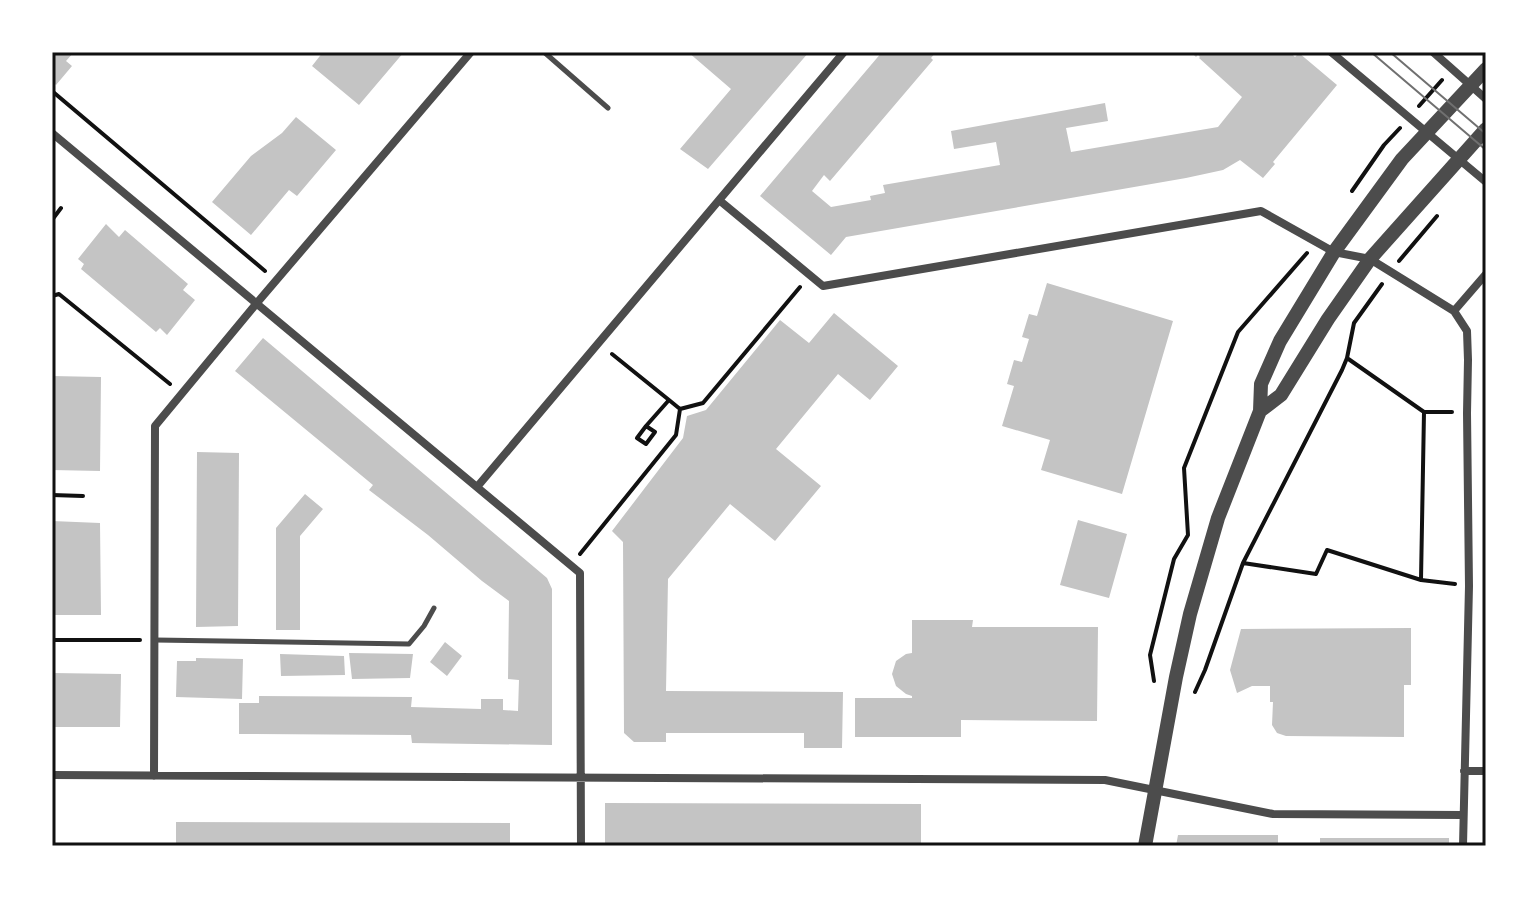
<svg xmlns="http://www.w3.org/2000/svg" width="1538" height="898" font-family="'Sofia Sans Condensed',sans-serif">
	<style>
		.building { fill: #c4c4c4 }
		.lines { fill: none; stroke-linecap: round; stroke-linejoin: round }
		.path { stroke: #111; stroke-width: 4 }
		.service { stroke: #4c4c4c; stroke-width: 5 }
		.minor { stroke: #4c4c4c; stroke-width: 8 }
		.tertiary { stroke: #4c4c4c; stroke-width: 14 }
		.tram { stroke: #707070; stroke-width: 2 }
		.neatline { fill: none; stroke: #111; stroke-width: 3 }
	</style>
	<rect width="100%" height="100%" fill="#fff"/>
	<path class="building" d="M 52,52 L 74,52 L 66,61 L 72,66 L 56,85 L 52,81 Z
		M 323,52 L 404,52 L 359,105 L 312,66 Z
		M 688,52 L 809,52 L 708,169 L 680,149 L 731,89 Z
		M 882,52 L 936,52 L 931,58 L 933,60 L 830,181 L 824,175 L 812,191 L 831,207 L 871,200 L 870,196 L 885,193 L 883,185 L 1000,165 L 996,142 L 954,149 L 951,131 L 1105,103 L 1108,121 L 1066,128 L 1071,152 L 1218,127 L 1242,97 L 1199,58 L 1200,57 L 1198,55 L 1196,57 L 1191,52 L 1290,52 L 1295,57 L 1299,53 L 1337,85 L 1273,162 L 1275,164 L 1263,178 L 1240,160 L 1223,170 L 1186,178 L 846,237 L 831,255 L 760,196 Z
		M 296,117 L 336,150 L 297,196 L 289,190 L 251,235 L 212,202 L 251,156 L 282,133 Z
		M 106,224 L 119,237 L 125,230 L 188,284 L 183,290 L 195,300 L 167,335 L 160,328 L 156,332 L 81,269 L 84,264 L 78,259 Z
		M 1047,283 L 1173,321 L 1122,494 L 1041,470 L 1050,440 L 1002,426 L 1014,386 L 1007,384 L 1014,360 L 1022,362 L 1029,339 L 1022,337 L 1029,314 L 1037,316 Z
		M 834,313 L 898,366 L 870,400 L 838,374 L 776,449 L 821,486 L 775,541 L 730,504 L 668,579 L 666,691 L 843,692 L 842,748 L 804,748 L 804,733 L 666,733 L 666,742 L 634,742 L 624,733 L 623,542 L 612,531 L 683,438 L 687,416 L 706,410 L 780,320 L 809,343 Z
		M 263,338 L 547,578 L 552,589 L 552,745 L 412,743 L 411,735 L 239,734 L 239,703 L 259,703 L 259,696 L 412,697 L 411,707 L 481,709 L 481,699 L 503,699 L 503,710 L 518,711 L 519,680 L 508,679 L 509,601 L 482,581 L 428,535 L 369,490 L 373,485 L 235,371 Z
		M 52,376 L 101,377 L 100,471 L 52,470 Z
		M 197,452 L 239,453 L 238,626 L 196,627 Z
		M 305,494 L 323,509 L 300,536 L 300,630 L 276,630 L 276,528 Z
		M 1078,520 L 1127,534 L 1109,598 L 1060,585 Z
		M 52,521 L 100,523 L 101,615 L 52,615 Z
		M 912,620 L 973,620 L 972,627 L 1098,627 L 1097,721 L 961,720 L 961,737 L 855,737 L 855,698 L 912,698 L 912,696 L 906,694 L 896,686 L 892,674 L 896,661 L 906,654 L 912,653 Z
		M 1411,628 L 1411,685 L 1404,685 L 1404,737 L 1286,736 L 1277,733 L 1272,725 L 1273,702 L 1270,702 L 1270,686 L 1252,686 L 1237,693 L 1230,670 L 1241,629 Z
		M 445,642 L 462,656 L 447,676 L 430,662 Z
		M 349,653 L 413,654 L 410,678 L 352,679 Z
		M 280,654 L 344,656 L 345,675 L 281,676 Z
		M 196,658 L 243,659 L 242,699 L 176,697 L 177,661 L 196,661 Z
		M 52,673 L 121,674 L 120,727 L 52,727 Z
		M 605,803 L 921,804 L 921,846 L 605,846 Z
		M 176,822 L 510,823 L 510,846 L 176,846 Z
		M 1178,835 L 1278,835 L 1278,846 L 1176,846 Z
		M 1320,838 L 1449,838 L 1449,846 L 1320,846 Z"/>
	<g class="lines">
		<path class="path" d="M 52,91 L 265,271
			M 1419,106 L 1442,80
			M 1352,191 L 1384,145 L 1400,128
			M 52,220 L 61,208
			M 1399,261 L 1437,216
			M 52,296 L 59,294 L 170,384
			M 612,354 L 669,400
			M 1347,358 L 1424,412
			M 1452,412 L 1424,412 L 1421,580 L 1455,584
			M 646,426 L 655,432 L 646,444 L 637,438 Z
			M 646,426 L 669,400 L 680,409
			M 52,495 L 83,496
			M 580,554 L 676,435 L 680,409 L 703,403 L 800,287
			M 1243,563 L 1316,574 L 1327,550 L 1421,580
			M 52,640 L 140,640
			M 1154,681 L 1150,655 L 1174,559 L 1188,535 L 1184,468 L 1238,332 L 1307,253
			M 1195,692 L 1205,670 L 1243,563 L 1342,370 L 1347,358 L 1354,323 L 1382,284"/>
		<path class="service" d="M 544,52 L 608,108
			M 155,640 L 409,644 L 424,626 L 434,608"/>
		<path class="minor" d="M 1331,52 L 1486,182
			M 1433,52 L 1486,99
			M 52,133 L 580,573 L 581,846
			M 719,200 L 823,286 L 1261,211 L 1334,252 L 1370,259 L 1454,311 L 1467,331 L 1468,360 L 1467,413 L 1469,586 L 1463,846
			M 1454,311 L 1486,274
			M 477,487 L 844,52
			M 1464,771 L 1486,771
			M 52,775 L 1105,780 L 1273,814 L 1463,815
			M 154,776 L 155,426 L 256,304 L 471,52"/>
		<path class="tertiary" d="M 1260,411 L 1281,395 L 1328,319 L 1370,259 L 1486,129
			M 1145,846 L 1176,677 L 1190,614 L 1218,518 L 1260,411 L 1261,384 L 1280,341 L 1334,252 L 1402,159 L 1486,69"/>
		<path class="tram" d="M 1371,52 L 1486,150
			M 1390,52 L 1486,134"/>
	</g>
	<rect width="1538" height="898" fill="none" stroke="#ffffff" stroke-width="108"/>
	<rect x="54" y="54" width="1430" height="790" class="neatline"/>
</svg>
